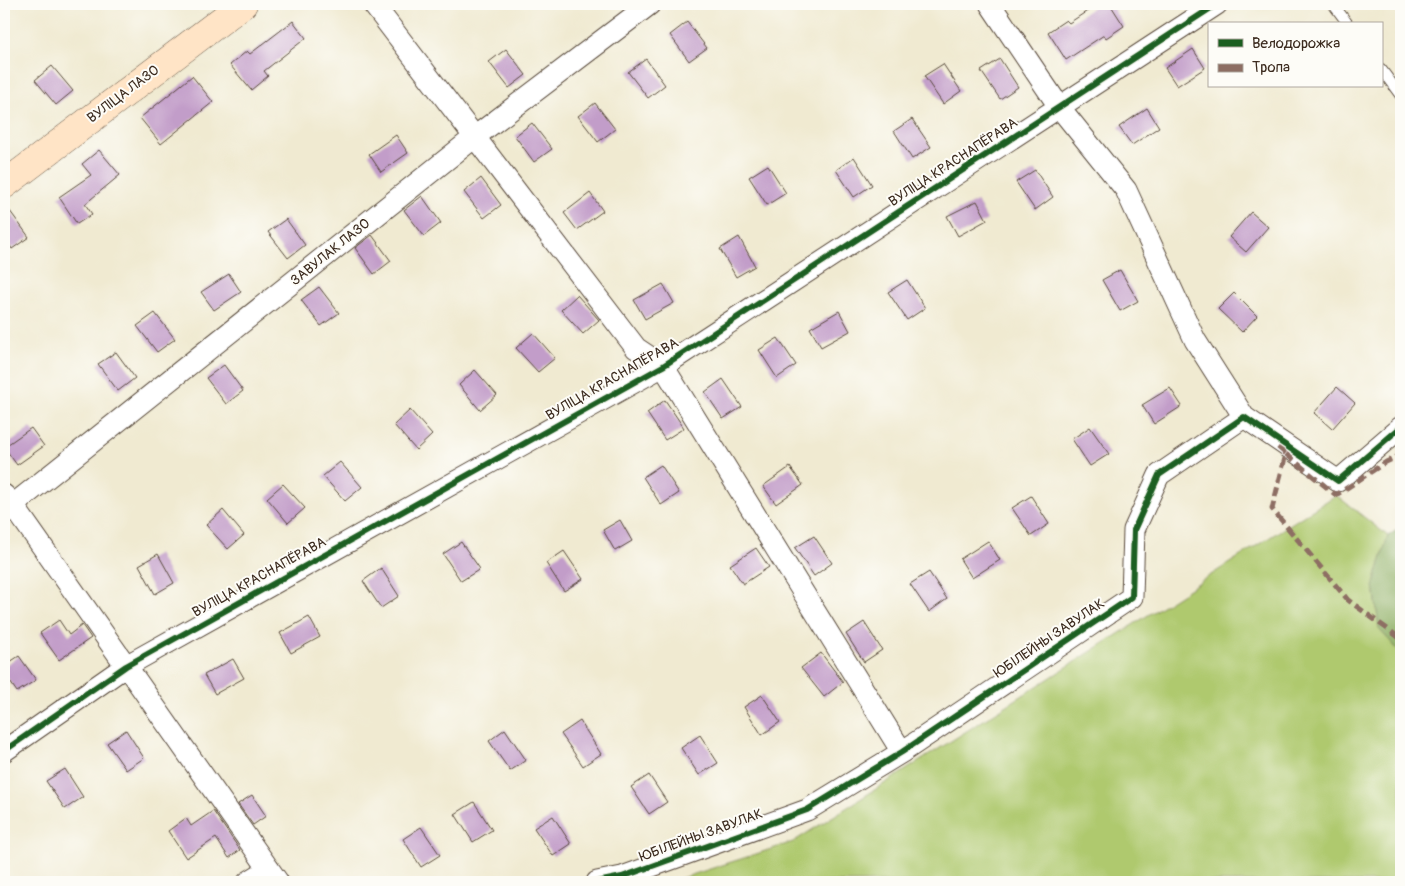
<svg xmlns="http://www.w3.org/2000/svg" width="1405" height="886" font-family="Pangolin,sans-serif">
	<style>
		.green { fill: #afc96e; stroke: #757a46 }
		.forest { fill: #8bad61; stroke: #636c40 }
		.building { fill: #c29dc9 }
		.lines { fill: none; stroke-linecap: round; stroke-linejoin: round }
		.service-casing { stroke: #564739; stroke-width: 12 }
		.minor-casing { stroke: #564739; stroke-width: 23 }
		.secondary-casing { stroke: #564739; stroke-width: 29 }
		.service { stroke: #fff; stroke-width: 10 }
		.minor { stroke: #fff; stroke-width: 21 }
		.secondary { stroke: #ffe4c6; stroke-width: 28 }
		.quiet { stroke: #8d6e63; stroke-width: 5; stroke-dasharray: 10 5; stroke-linecap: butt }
		.cycleway-casing { stroke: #fdfcf7; stroke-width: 9 }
		.cycleway { stroke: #1b5e20; stroke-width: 6 }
		.labels { text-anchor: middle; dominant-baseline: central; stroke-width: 4; stroke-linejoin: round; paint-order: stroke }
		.street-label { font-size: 14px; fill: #3b2a1e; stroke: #fdfcf7 }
	</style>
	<rect width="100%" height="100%" fill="#fdfcf7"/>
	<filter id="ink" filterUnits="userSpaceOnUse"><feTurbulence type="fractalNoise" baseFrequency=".02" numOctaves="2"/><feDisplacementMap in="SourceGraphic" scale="10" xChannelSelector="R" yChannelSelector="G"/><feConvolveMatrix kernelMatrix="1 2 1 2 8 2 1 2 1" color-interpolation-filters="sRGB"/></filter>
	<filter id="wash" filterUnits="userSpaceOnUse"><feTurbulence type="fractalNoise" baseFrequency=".0096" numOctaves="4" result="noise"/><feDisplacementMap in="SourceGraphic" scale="20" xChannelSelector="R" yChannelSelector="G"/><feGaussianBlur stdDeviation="1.12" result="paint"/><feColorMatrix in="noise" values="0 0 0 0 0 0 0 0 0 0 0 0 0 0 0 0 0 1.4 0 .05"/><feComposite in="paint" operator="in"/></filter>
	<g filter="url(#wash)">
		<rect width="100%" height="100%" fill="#f0ead1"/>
		<path class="green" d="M 1336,495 L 1388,536 L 1374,584 L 1379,629 L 1401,653 L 1401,882 L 670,882 L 793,842 Z"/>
		<path class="forest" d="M 1401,527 L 1401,653 L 1379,629 L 1374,584 L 1388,536 Z"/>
		<g id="blocks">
			<path class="building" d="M 1098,4 L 1110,4 L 1124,26 L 1106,38 L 1104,35 L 1066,60 L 1048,32 L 1066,20 L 1069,23 Z
				M 293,21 L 306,38 L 264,71 L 268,76 L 251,90 L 230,65 L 247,51 L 250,54 Z
				M 687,22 L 707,48 L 689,61 L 670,35 Z
				M 506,49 L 526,75 L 509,88 L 489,62 Z
				M 1193,49 L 1205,68 L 1177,86 L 1165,68 Z
				M 646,59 L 665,85 L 648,98 L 628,72 Z
				M 1000,59 L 1018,87 L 1000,99 L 981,71 Z
				M 943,64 L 961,91 L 943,104 L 924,76 Z
				M 52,66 L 73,91 L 56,105 L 35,80 Z
				M 192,76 L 213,102 L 161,144 L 140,118 Z
				M 595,103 L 615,129 L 598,142 L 578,116 Z
				M 1147,108 L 1159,127 L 1132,145 L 1119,127 Z
				M 912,119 L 931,147 L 912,159 L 894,131 Z
				M 532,123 L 552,149 L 534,162 L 515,136 Z
				M 396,135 L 408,153 L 381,172 L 369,154 Z
				M 99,150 L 120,175 L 85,204 L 92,214 L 77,224 L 59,197 L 91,175 L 82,164 Z
				M 854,157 L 872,185 L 854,197 L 836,170 Z
				M 768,165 L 786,193 L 767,205 L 749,177 Z
				M 1035,170 L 1053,197 L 1035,210 L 1016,182 Z
				M 481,178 L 501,205 L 484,218 L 464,192 Z
				M 590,193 L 603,211 L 577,230 L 564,213 Z
				M 422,196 L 441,223 L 424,236 L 404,210 Z
				M 977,201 L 987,220 L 958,236 L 947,216 Z
				M 4,203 L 29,237 L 12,249 L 4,237 Z
				M 1251,212 L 1268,227 L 1246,252 L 1229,237 Z
				M 286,219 L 305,245 L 288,258 L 268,232 Z
				M 372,235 L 391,261 L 374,274 L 355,248 Z
				M 739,237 L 755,266 L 736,277 L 720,249 Z
				M 1120,270 L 1138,301 L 1120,311 L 1102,280 Z
				M 229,274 L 241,292 L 214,310 L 201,292 Z
				M 907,280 L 925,308 L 907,320 L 888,292 Z
				M 663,284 L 674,303 L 645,319 L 634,300 Z
				M 319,287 L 339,313 L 321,326 L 301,300 Z
				M 1234,293 L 1257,316 L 1242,332 L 1218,309 Z
				M 577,295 L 599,320 L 583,334 L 561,310 Z
				M 839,311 L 850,331 L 821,347 L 810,328 Z
				M 155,313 L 175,339 L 157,352 L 137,326 Z
				M 533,333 L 555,358 L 538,372 L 516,348 Z
				M 778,338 L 796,365 L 777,378 L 759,350 Z
				M 116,352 L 135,378 L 118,391 L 98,364 Z
				M 224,365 L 243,391 L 226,404 L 206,378 Z
				M 475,370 L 497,395 L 480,410 L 459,385 Z
				M 723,379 L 742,407 L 723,419 L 705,392 Z
				M 1337,387 L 1355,403 L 1332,429 L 1314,413 Z
				M 1170,388 L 1182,406 L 1154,424 L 1142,405 Z
				M 665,400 L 684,428 L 665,440 L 647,413 Z
				M 410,410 L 432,435 L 416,450 L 394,425 Z
				M 1090,427 L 1109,454 L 1090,466 L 1072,439 Z
				M 31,428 L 44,446 L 17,465 L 4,447 Z
				M 340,462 L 362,487 L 345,501 L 323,476 Z
				M 661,465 L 679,493 L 661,505 L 643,477 Z
				M 790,467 L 803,485 L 776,504 L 763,486 Z
				M 283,484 L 305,508 L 288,523 L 267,498 Z
				M 1031,496 L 1049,524 L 1031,536 L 1012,508 Z
				M 223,510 L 244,535 L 228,549 L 206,525 Z
				M 620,520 L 632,541 L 615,551 L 603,530 Z
				M 814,536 L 832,563 L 814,576 L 795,548 Z
				M 988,541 L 1000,560 L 972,578 L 960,559 Z
				M 461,542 L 480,569 L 461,581 L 443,554 Z
				M 756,548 L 769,567 L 743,584 L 730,565 Z
				M 564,551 L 583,579 L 564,591 L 546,563 Z
				M 158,554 L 174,583 L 155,594 L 139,565 Z
				M 381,568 L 399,596 L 381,608 L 363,581 Z
				M 929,572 L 947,599 L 929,612 L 910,584 Z
				M 309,617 L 320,637 L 291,653 L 280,633 Z
				M 59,620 L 69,635 L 82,625 L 91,638 L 59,660 L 40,633 Z
				M 864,622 L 882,650 L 864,662 L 846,634 Z
				M 821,653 L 843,682 L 824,697 L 801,668 Z
				M 19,656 L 36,680 L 17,692 L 4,673 L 4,666 Z
				M 233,659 L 244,678 L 215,694 L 204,675 Z
				M 762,695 L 780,722 L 762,735 L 744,707 Z
				M 580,721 L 601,754 L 583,766 L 561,734 Z
				M 505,729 L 526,760 L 510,771 L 489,741 Z
				M 126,730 L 144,758 L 126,770 L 107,743 Z
				M 700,735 L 718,763 L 699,775 L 681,748 Z
				M 65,769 L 83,797 L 65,809 L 46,781 Z
				M 649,775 L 667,802 L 649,814 L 631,787 Z
				M 252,795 L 266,816 L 253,825 L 238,804 Z
				M 474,802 L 492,830 L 473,842 L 455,814 Z
				M 213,811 L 240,850 L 229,858 L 216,838 L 186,858 L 168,831 L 186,818 L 191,826 Z
				M 553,816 L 571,844 L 553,856 L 534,828 Z
				M 421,827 L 440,855 L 421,867 L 403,839 Z"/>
		</g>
	</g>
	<g filter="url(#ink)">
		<use href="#blocks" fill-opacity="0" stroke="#564739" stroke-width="1"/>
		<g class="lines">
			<defs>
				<path id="service" d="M 1333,4 L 1348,24
					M 1381,69 L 1401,96"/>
				<path id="minor" d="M 373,4 L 636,348 L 663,366 L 902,752
					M 990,4 L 1060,108 L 1126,190 L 1195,340 L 1244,417
					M 4,495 L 13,505 L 278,882
					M 13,505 L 476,136 L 650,4
					M 4,751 L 126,666 L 663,366 L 1217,4
					M 248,882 L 269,869
					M 597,882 L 622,877 L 807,810 L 902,752 L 1132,597 L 1134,530 L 1159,475 L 1244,417 L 1338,481 L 1401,427"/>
				<path id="secondary" d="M 4,185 L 243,4"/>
			</defs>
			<use href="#service" class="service-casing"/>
			<use href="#minor" class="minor-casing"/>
			<use href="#secondary" class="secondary-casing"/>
			<use href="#service" class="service"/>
			<use href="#minor" class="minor"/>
			<use href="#secondary" class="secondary"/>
			<path class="quiet" d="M 1278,447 L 1286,454 L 1272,509 L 1348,600 L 1401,639
				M 1286,454 L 1336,495 L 1386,462 L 1401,455"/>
			<defs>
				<path id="cycleway" d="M 4,751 L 126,666 L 663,366 L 1217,4
					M 597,882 L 622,877 L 807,810 L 902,752 L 1132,597 L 1134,530 L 1159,475 L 1244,417 L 1338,481 L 1401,427"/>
			</defs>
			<use href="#cycleway" class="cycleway-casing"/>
			<use href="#cycleway" class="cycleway"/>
		</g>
	</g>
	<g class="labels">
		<g class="street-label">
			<text transform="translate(123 94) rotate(-37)">ВУЛІЦА ЛАЗО</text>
			<text transform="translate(953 162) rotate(-33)">ВУЛІЦА КРАСНАПЁРАВА</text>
			<text transform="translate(330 252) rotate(-39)">ЗАВУЛАК ЛАЗО</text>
			<text transform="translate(612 379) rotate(-30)">ВУЛІЦА КРАСНАПЁРАВА</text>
			<text transform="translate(259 577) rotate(-29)">ВУЛІЦА КРАСНАПЁРАВА</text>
			<text transform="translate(1049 638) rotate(-34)">ЮБІЛЕЙНЫ ЗАВУЛАК</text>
			<text transform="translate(701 835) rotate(-20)">ЮБІЛЕЙНЫ ЗАВУЛАК</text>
		</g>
	</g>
	<rect width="1405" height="886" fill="none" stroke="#fdfcf7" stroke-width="20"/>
	<rect x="1208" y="22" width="175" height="65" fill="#fdfcf7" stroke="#afa8a0"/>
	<rect x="1218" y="39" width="25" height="8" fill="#1b5e20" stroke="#afa8a0"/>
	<text x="1252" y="48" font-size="15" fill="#3b2a1e">Велодорожка</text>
	<rect x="1218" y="64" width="25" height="8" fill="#8d6e63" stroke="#afa8a0"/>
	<text x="1252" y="72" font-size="15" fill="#3b2a1e">Тропа</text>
</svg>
